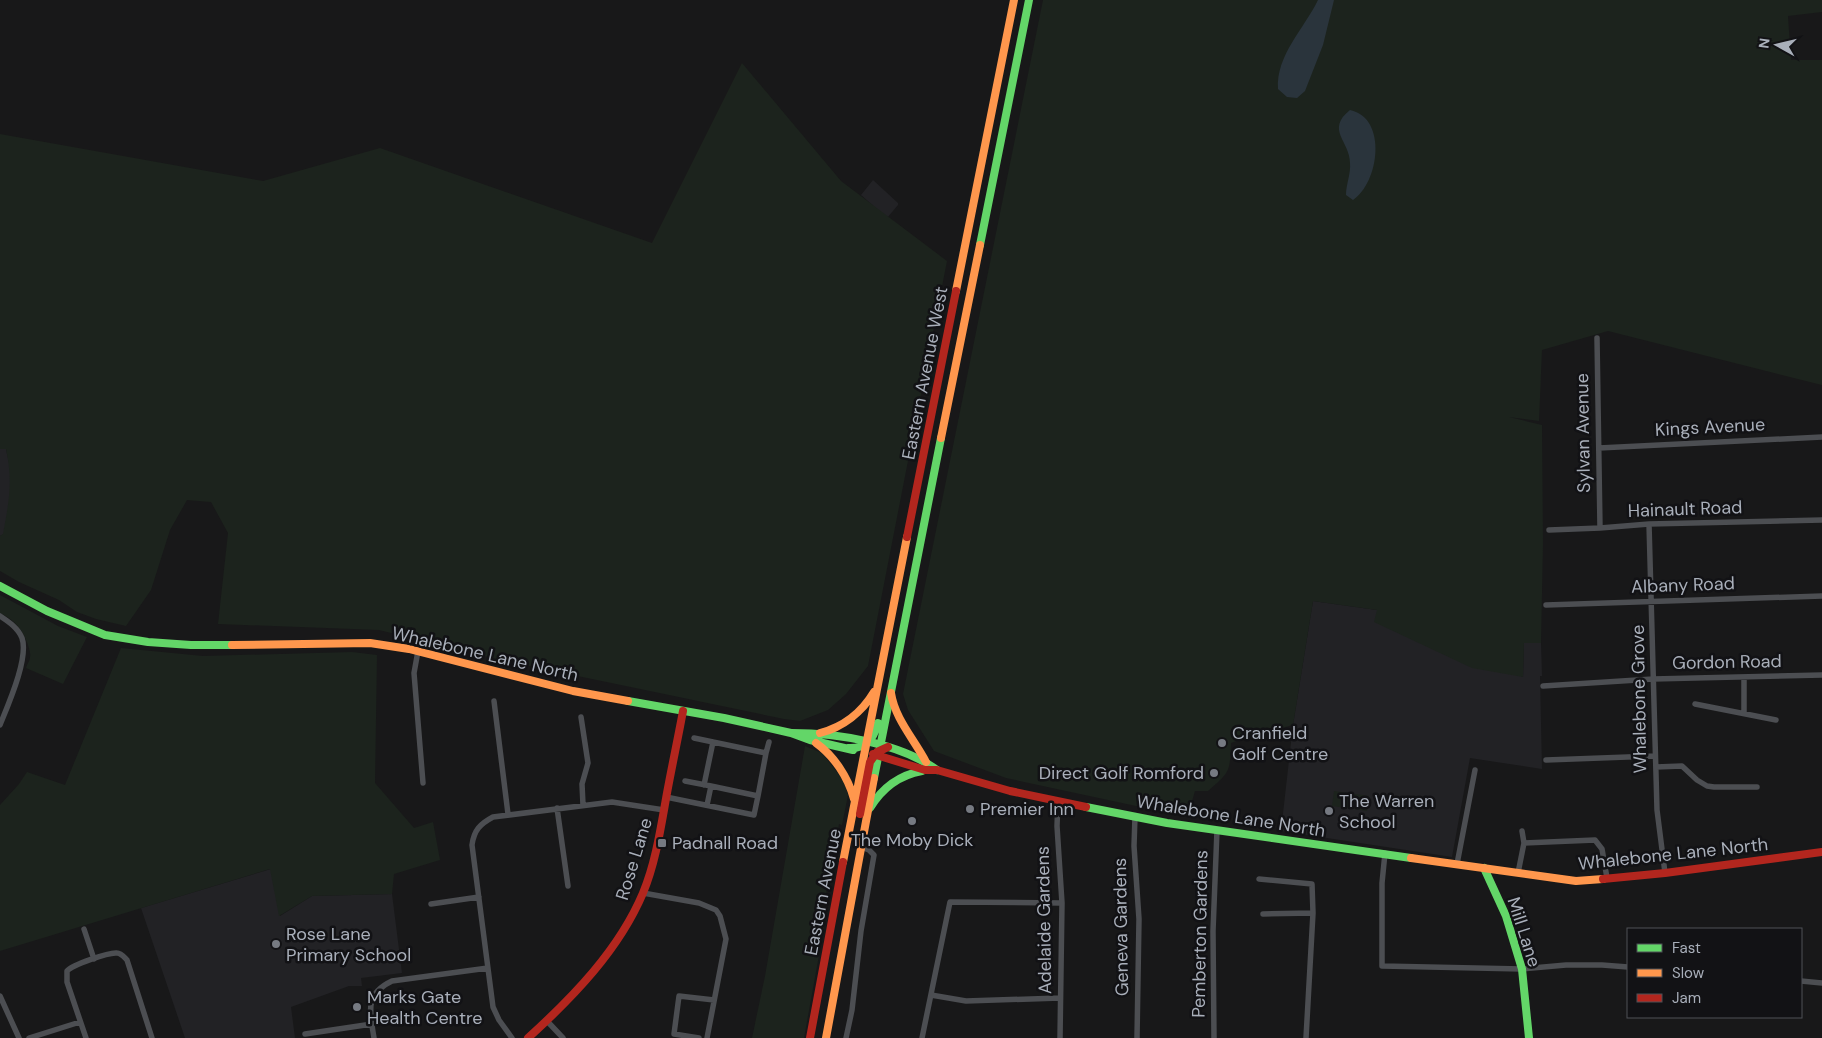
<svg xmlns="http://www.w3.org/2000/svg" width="1822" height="1038" font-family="'DM Sans',sans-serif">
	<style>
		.built { fill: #222225 }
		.green { fill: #1c231d }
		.water { fill: #2a343c }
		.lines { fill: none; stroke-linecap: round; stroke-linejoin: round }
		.street { stroke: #4c4e52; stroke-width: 5.5 }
		.fast { stroke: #63d668; stroke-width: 8 }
		.slow { stroke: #ff974d; stroke-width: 8 }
		.jam { stroke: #b3261e; stroke-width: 8 }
		.poi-dot { fill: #767a82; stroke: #121215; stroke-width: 2 }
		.labels { text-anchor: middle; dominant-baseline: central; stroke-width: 5; stroke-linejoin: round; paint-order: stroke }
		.street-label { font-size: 18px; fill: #a9afba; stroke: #121215 }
		.poi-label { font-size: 18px; fill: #a9afba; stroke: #121215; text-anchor: start }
	</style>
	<rect width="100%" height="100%" fill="#181819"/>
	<path class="built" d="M 873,180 L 898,203 L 898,205 L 887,218 L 861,195 Z
		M 0,449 L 6,449 L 10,467 L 11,492 L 4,534 L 0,536 Z
		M 1313,601 L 1377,610 L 1523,677 L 1524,643 L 1541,643 L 1542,676 L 1540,676 L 1542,769 L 1470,758 L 1452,857 L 1281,831 L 1293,725 Z
		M 271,869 L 280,916 L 312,896 L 392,894 L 402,973 L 361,978 L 362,986 L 349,986 L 291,1007 L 295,1038 L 185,1038 L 141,908 Z"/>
	<path class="green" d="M 1043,0 L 1822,0 L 1822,12 L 1788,16 L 1791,60 L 1822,60 L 1822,385 L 1608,331 L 1542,350 L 1539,421 L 1509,417 L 1542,425 L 1543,543 L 1541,643 L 1524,643 L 1523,677 L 1472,668 L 1374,622 L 1377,610 L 1313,601 L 1293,725 L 1248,737 L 1231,743 C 1230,772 1230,772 1208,791 L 1195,791 L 1188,815 L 1136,806 L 1006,778 L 934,751 L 908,710 L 903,694 Z
		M 742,63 L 841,181 L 947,261 L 868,666 L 846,694 L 828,710 L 800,721 L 784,719 L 496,659 L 379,630 L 218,624 L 228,533 L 211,502 L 187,500 L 170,530 L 151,590 L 126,626 L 96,619 L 77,612 L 59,600 L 19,582 L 0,571 L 0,536 L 3,534 C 9,502 13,481 6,449 L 0,449 L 0,134 L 263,181 L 380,148 L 652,243 Z
		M 0,595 L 58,626 L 87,637 L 63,684 L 26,668 C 27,664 30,661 30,657 C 31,653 29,649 28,645 C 23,630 15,620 0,613 Z
		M 121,648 L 203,656 L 352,652 L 377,655 L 375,783 L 414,828 L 433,822 L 440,860 L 394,874 L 392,894 L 312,896 L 279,916 L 270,869 L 0,951 L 0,805 L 19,784 L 27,772 L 65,785 Z
		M 805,746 L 822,753 L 843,780 L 848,795 L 842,825 L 839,824 L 826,894 L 827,911 L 804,1038 L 752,1038 L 765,976 Z
		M 1334,791 L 1369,796 L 1367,811 L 1332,806 Z"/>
	<path class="water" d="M 1318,0 L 1334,0 L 1323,45 L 1305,91 L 1297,98 L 1287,97 L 1278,89 C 1276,55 1304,29 1318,0 Z
		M 1350,110 C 1388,118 1379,183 1353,200 L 1346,195 C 1346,184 1351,174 1350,163 C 1350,141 1325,130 1350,110 Z"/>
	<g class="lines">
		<path class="street" d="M 1597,338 L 1600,528
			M 1599,448 L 1822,437
			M 1649,524 L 1657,810 L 1665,873
			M 1549,530 L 1600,528 L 1649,524 L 1822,520
			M 1546,605 L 1822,596
			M 0,616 C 9,622 18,628 22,638 C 29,658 8,705 0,725
			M 418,651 L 414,673 L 423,783
			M 1543,686 L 1653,679 L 1822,675
			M 494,701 L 508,814
			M 1695,704 L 1776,720
			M 1744,713 L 1744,677
			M 581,717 L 588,763 L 582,784 L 583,805
			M 694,738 L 713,742
			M 766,753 L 769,742
			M 1546,760 L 1655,756
			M 1656,767 L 1682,766 L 1697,780 L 1707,786 L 1714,787 L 1757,787
			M 685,781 L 711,786 L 707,805
			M 704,785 L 713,742 L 766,753 L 758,796
			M 666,797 L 754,815 L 758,796 L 711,786
			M 1058,801 L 1057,826 L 1062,903 L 1060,1038
			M 557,808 L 568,886
			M 1135,816 L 1134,846 L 1139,919 L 1137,1038
			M 1524,843 L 1595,840 L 1602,849 L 1607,878
			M 1385,853 L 1382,883 L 1382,966 L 1522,969 L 1566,965 L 1602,965 L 1628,967
			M 1457,864 L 1475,770
			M 1518,873 L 1524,843 L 1522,831
			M 1259,879 L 1312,884 L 1313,913 L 1306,1038
			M 643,893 L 699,903 L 716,910 L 720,916 L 726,939 L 707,1038
			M 431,904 L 479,897
			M 1263,914 L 1313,913
			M 84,929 L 94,959
			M 1801,981 L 1822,983
			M 931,995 L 966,1001 L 1060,998
			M 0,996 L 19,1038
			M 547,1021 L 563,1038
			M 305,1034 L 372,1024
			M 29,1038 L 80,1022
			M 86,1038 L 67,982 L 67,971 C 72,965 109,952 117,953 C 121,953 124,957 127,960 L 152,1038
			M 374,1038 C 370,1012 364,994 392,981 L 488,968
			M 512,1038 L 499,1020 L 493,1007 L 472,845 C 474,830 480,824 493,817 L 612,802 L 664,810
			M 699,1038 L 674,1034 L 679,996 L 714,1000
			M 846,1038 L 852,1010 L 861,931 L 874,855 L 869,850 L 861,847
			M 922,1038 L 950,902 L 1062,903
			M 1214,1038 L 1213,931 L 1217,830"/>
		<path class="fast" d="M 980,245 L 1029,0
			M 0,586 L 47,611 L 105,635 L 148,642 L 191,645 L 232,645
			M 628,701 L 724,718 L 791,733 L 810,740 L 853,750
			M 792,733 C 837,733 900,743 937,770
			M 848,748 C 866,749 873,740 878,723
			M 874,778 L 941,438
			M 1086,807 L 1167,823 L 1411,858
			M 870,808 C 882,788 900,775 922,771
			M 1484,868 L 1506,916 L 1522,969 L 1529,1038"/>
		<path class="slow" d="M 956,291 L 1014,0
			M 941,438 L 980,245
			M 232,645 L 370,643 L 409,649 L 573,691 L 628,701
			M 891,693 C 895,719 914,739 926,762
			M 820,733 C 843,727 862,712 874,692
			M 816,743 C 834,756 848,777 854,799
			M 1411,858 L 1576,881 L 1603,879
			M 843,862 L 907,537
			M 826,1038 L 874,778"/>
		<path class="jam" d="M 907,537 L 956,291
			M 873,754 L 925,770 L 937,770 L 1010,791 L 1086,807
			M 860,814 L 870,762 L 877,752 L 888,747
			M 1603,879 L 1665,873 L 1822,852
			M 528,1038 C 573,997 619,950 643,893 C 656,862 661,826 667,793 C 672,766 678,738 683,711
			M 810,1038 L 843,862"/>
	</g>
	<g class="poi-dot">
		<circle cx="1222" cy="743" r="5"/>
		<circle cx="1214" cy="773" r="5"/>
		<circle cx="970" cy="809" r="5"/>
		<circle cx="1329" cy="811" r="5"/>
		<circle cx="912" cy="821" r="5"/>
		<rect x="657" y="838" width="10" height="10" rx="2.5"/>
		<circle cx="276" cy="944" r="5"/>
		<circle cx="357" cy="1007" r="5"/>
	</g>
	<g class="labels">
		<g class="street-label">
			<text transform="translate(925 373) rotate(-79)">Eastern Avenue West</text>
			<text transform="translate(1710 427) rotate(-3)">Kings Avenue</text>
			<text transform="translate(1583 433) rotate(-91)">Sylvan Avenue</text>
			<text transform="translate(1685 509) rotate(-2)">Hainault Road</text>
			<text transform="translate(1683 585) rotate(-2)">Albany Road</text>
			<text transform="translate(485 654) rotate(13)">Whalebone Lane North</text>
			<text transform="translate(1727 662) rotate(-1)">Gordon Road</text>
			<text transform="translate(1639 699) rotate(-91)">Whalebone Grove</text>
			<text transform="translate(1231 816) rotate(9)">Whalebone Lane North</text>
			<text transform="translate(1673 854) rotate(-6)">Whalebone Lane North</text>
			<text transform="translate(634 859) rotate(-73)">Rose Lane</text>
			<text transform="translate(823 892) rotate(-79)">Eastern Avenue</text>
			<text transform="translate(1044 920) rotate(-91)">Adelaide Gardens</text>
			<text transform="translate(1121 927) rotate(-91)">Geneva Gardens</text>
			<text transform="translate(1524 932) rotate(72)">Mill Lane</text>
			<text transform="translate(1200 934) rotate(-89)">Pemberton Gardens</text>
		</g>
		<g class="poi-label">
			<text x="1232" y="733">Cranfield<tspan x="1232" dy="21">Golf Centre</tspan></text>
			<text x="1204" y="773" text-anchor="end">Direct Golf Romford</text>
			<text x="1339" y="801">The Warren<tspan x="1339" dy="21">School</tspan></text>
			<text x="980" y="809">Premier Inn</text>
			<text x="912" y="840" text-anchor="middle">The Moby Dick</text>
			<text x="672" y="843">Padnall Road</text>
			<text x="286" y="934">Rose Lane<tspan x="286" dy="21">Primary School</tspan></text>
			<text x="367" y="997">Marks Gate<tspan x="367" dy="21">Health Centre</tspan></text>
		</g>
	</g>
	<rect x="1627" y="928" width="175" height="90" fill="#121215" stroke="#4e5157"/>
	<rect x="1637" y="944" width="25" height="8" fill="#63d668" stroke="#4e5157"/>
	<text x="1672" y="953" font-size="15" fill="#a9afba">Fast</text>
	<rect x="1637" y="969" width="25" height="8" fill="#ff974d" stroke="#4e5157"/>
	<text x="1672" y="978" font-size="15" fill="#a9afba">Slow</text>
	<rect x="1637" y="994" width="25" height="8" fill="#b3261e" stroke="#4e5157"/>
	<text x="1672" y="1003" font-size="15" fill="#a9afba">Jam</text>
	<g transform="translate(1777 45) rotate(278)" stroke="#121215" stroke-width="4" paint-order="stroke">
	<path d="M0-4L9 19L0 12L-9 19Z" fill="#a9afba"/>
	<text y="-8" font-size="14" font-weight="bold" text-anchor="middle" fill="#a9afba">N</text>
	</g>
</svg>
